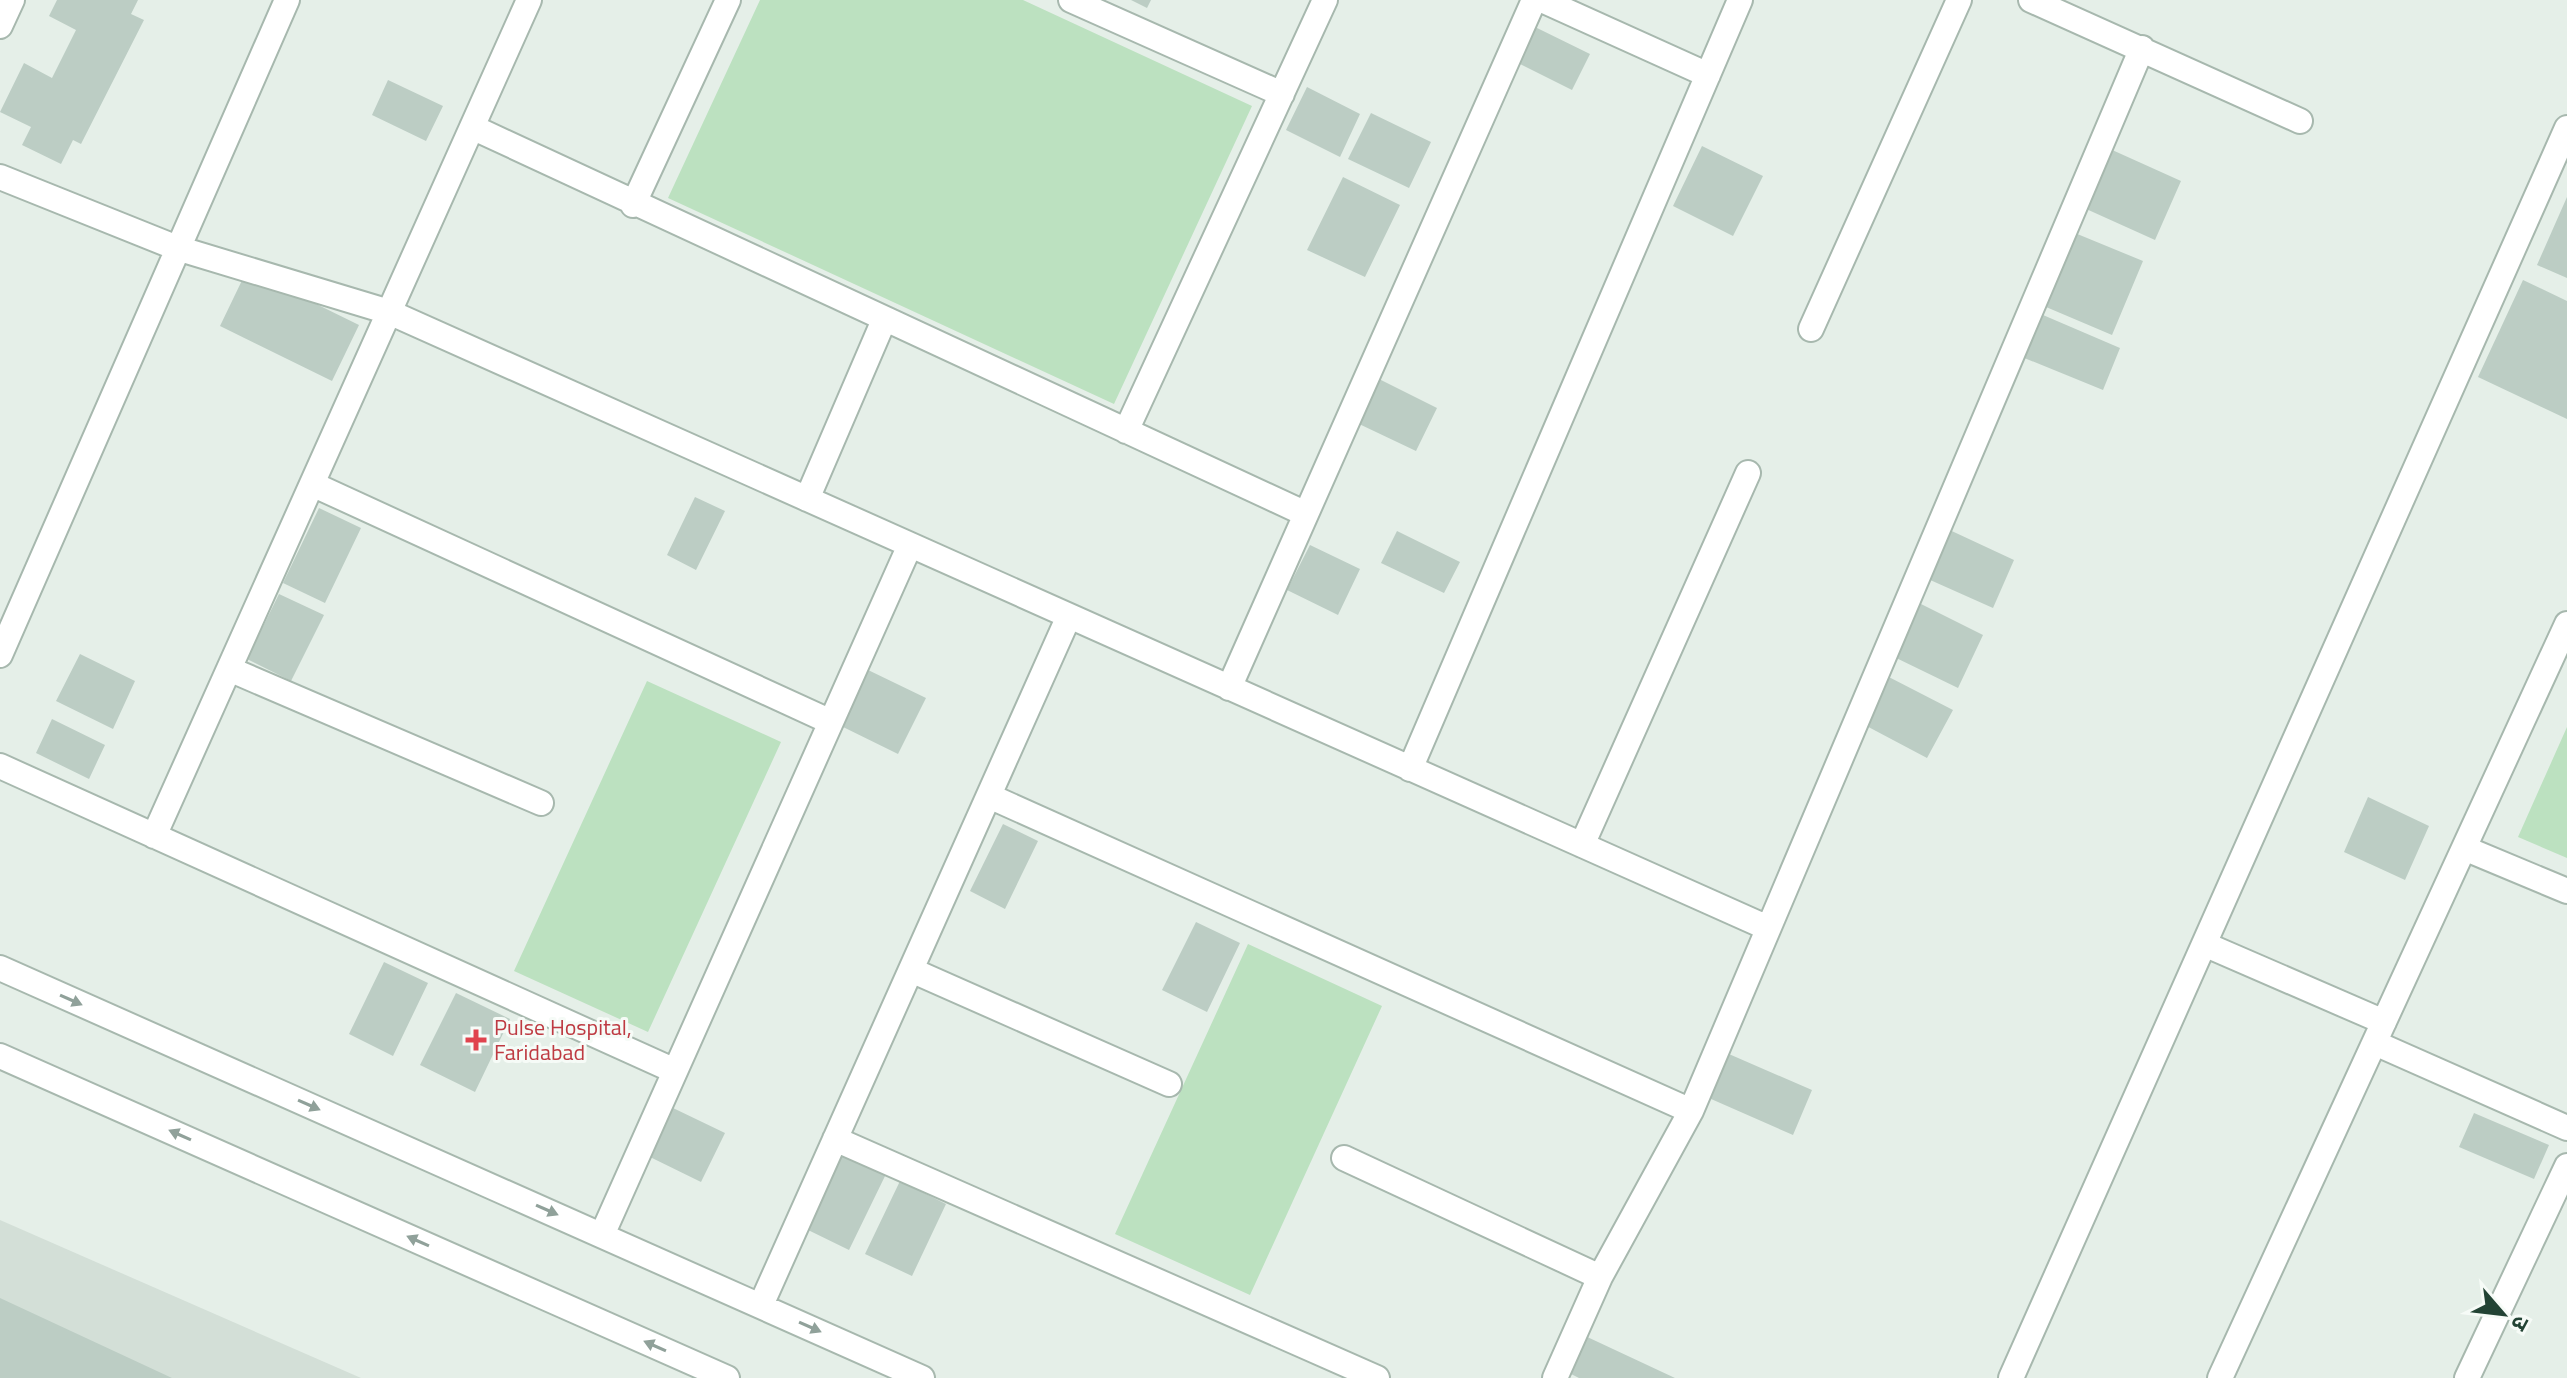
<svg xmlns="http://www.w3.org/2000/svg" width="2567" height="1378" font-family="'Titillium Web','Noto Sans Devanagari',sans-serif">
	<style>
		.built { fill: #d3dfd7 }
		.green { fill: #bce1c0 }
		.building { fill: #bccdc4 }
		.lines { fill: none; stroke-linecap: round; stroke-linejoin: round }
		.minor-casing { stroke: #a7b8ae; stroke-width: 28 }
		.minor { stroke: #fff; stroke-width: 24 }
		.oneway { fill: #90a19a }
		.health-dot { fill: #e0444e; stroke: #f6fbf7; stroke-width: 3 }
		.labels { text-anchor: middle; dominant-baseline: central; stroke-width: 6; stroke-linejoin: round; paint-order: stroke }
		.health-label { font-size: 22px; fill: #be3a42; stroke: #f6fbf7; text-anchor: start }
	</style>
	<rect width="100%" height="100%" fill="#e5efe8"/>
	<path class="built" d="M 0,1220 L 361,1378 L 0,1378 Z"/>
	<path class="green" d="M 760,0 L 1023,0 L 1252,106 L 1114,404 L 668,198 Z
		M 647,681 L 781,742 L 648,1032 L 514,971 Z
		M 2567,727 L 2567,858 L 2518,837 Z
		M 1248,944 L 1382,1006 L 1250,1295 L 1115,1234 Z"/>
	<path class="building" d="M 57,0 L 138,0 L 131,14 L 144,20 L 81,144 L 73,140 L 61,164 L 22,145 L 31,127 L 0,112 L 24,63 L 52,78 L 76,30 L 49,16 Z
		M 1131,0 L 1151,0 L 1147,8 Z
		M 1535,27 L 1590,54 L 1572,90 L 1518,63 Z
		M 388,80 L 443,106 L 426,141 L 372,115 Z
		M 1307,87 L 1360,114 L 1340,157 L 1286,130 Z
		M 1371,113 L 1431,142 L 1409,188 L 1348,159 Z
		M 1702,146 L 1763,176 L 1733,236 L 1673,206 Z
		M 2110,149 L 2181,181 L 2155,240 L 2084,208 Z
		M 1343,177 L 1400,205 L 1365,277 L 1307,250 Z
		M 2567,197 L 2567,278 L 2537,265 Z
		M 2070,231 L 2143,261 L 2112,335 L 2039,304 Z
		M 247,270 L 359,325 L 332,381 L 220,326 Z
		M 2523,280 L 2567,301 L 2567,419 L 2478,377 Z
		M 2036,312 L 2120,348 L 2103,390 L 2017,355 Z
		M 1379,379 L 1437,408 L 1416,451 L 1357,423 Z
		M 695,497 L 725,511 L 696,570 L 667,555 Z
		M 319,508 L 361,528 L 325,603 L 283,583 Z
		M 1941,526 L 2014,560 L 1993,608 L 1919,575 Z
		M 1397,531 L 1460,562 L 1444,593 L 1381,563 Z
		M 1310,545 L 1360,569 L 1338,615 L 1287,590 Z
		M 279,594 L 324,615 L 291,681 L 247,659 Z
		M 1915,601 L 1983,635 L 1958,688 L 1888,654 Z
		M 80,654 L 135,681 L 113,729 L 56,701 Z
		M 866,669 L 926,698 L 898,754 L 839,725 Z
		M 1883,674 L 1953,710 L 1927,758 L 1859,722 Z
		M 52,719 L 105,745 L 89,779 L 36,753 Z
		M 2368,797 L 2429,826 L 2405,880 L 2344,852 Z
		M 1003,824 L 1038,841 L 1005,909 L 970,891 Z
		M 1196,922 L 1240,943 L 1207,1012 L 1162,990 Z
		M 384,962 L 428,983 L 393,1056 L 349,1034 Z
		M 456,993 L 510,1019 L 475,1092 L 420,1065 Z
		M 1722,1051 L 1812,1090 L 1793,1135 L 1702,1095 Z
		M 673,1108 L 725,1133 L 701,1182 L 650,1157 Z
		M 2474,1113 L 2549,1145 L 2534,1179 L 2459,1147 Z
		M 843,1153 L 886,1174 L 849,1250 L 806,1229 Z
		M 900,1181 L 946,1204 L 912,1276 L 865,1254 Z
		M 0,1298 L 172,1378 L 0,1378 Z
		M 1583,1335 L 1675,1378 L 1579,1378 L 1565,1371 Z"/>
	<g class="lines">
		<defs>
			<path id="minor" d="M 1071,0 L 1282,94
				M 1542,0 L 1708,75
				M 2031,0 L 2300,121
				M 0,26 L 12,0
				M 472,127 L 1306,514
				M 0,177 L 177,248 L 389,312 L 1768,928
				M 633,205 L 728,0
				M 1811,329 L 1959,0
				M 1126,431 L 1325,0
				M 312,484 L 831,722
				M 807,499 L 884,320
				M 0,655 L 287,0
				M 229,669 L 541,803
				M 1229,688 L 1534,0
				M 0,766 L 675,1071
				M 1410,769 L 1740,0
				M 989,796 L 1691,1111
				M 154,836 L 529,0
				M 1582,845 L 1748,473
				M 2464,848 L 2567,891
				M 2204,944 L 2384,1022
				M 0,968 L 922,1378
				M 911,970 L 1169,1084
				M 2375,1043 L 2567,1128
				M 0,1056 L 727,1378
				M 835,1139 L 1377,1378
				M 1344,1158 L 1600,1277
				M 602,1235 L 910,545
				M 761,1305 L 1069,616
				M 1555,1378 L 1600,1277 L 1691,1111 L 2142,48
				M 2011,1378 L 2567,128
				M 2220,1378 L 2567,624
				M 2467,1378 L 2567,1166"/>
		</defs>
		<use href="#minor" class="minor-casing"/>
		<use href="#minor" class="minor"/>
	</g>
	<defs><path id="oneway-solid" d="M-6-.8H1V-3.2L6.5 0L1 3.2V.8H-6Z" transform="scale(2)"/></defs>
	<g class="oneway">
		<use href="#oneway-solid" transform="translate(71 1000) rotate(24)"/>
		<use href="#oneway-solid" transform="translate(309 1105) rotate(24)"/>
		<use href="#oneway-solid" transform="translate(180 1135) rotate(-156)"/>
		<use href="#oneway-solid" transform="translate(547 1210) rotate(24)"/>
		<use href="#oneway-solid" transform="translate(418 1241) rotate(-156)"/>
		<use href="#oneway-solid" transform="translate(810 1327) rotate(24)"/>
		<use href="#oneway-solid" transform="translate(655 1346) rotate(-156)"/>
	</g>
	<path class="health-dot" d="M472 1028h8v8h8v8h-8v8h-8v-8h-8v-8h8z"/>
	<g class="labels">
		<g class="health-label">
			<text x="494" y="1027">Pulse Hospital,<tspan x="494" dy="25">Faridabad</tspan></text>
		</g>
	</g>
	<g transform="translate(2503 1314) rotate(118)" stroke="#f6fbf7" stroke-width="6" paint-order="stroke">
	<path d="M0-6L14 30L0 20L-14 30Z" fill="#224334"/>
	<text y="-12" font-size="22" font-weight="bold" text-anchor="middle" fill="#224334">उ</text>
	</g>
</svg>
